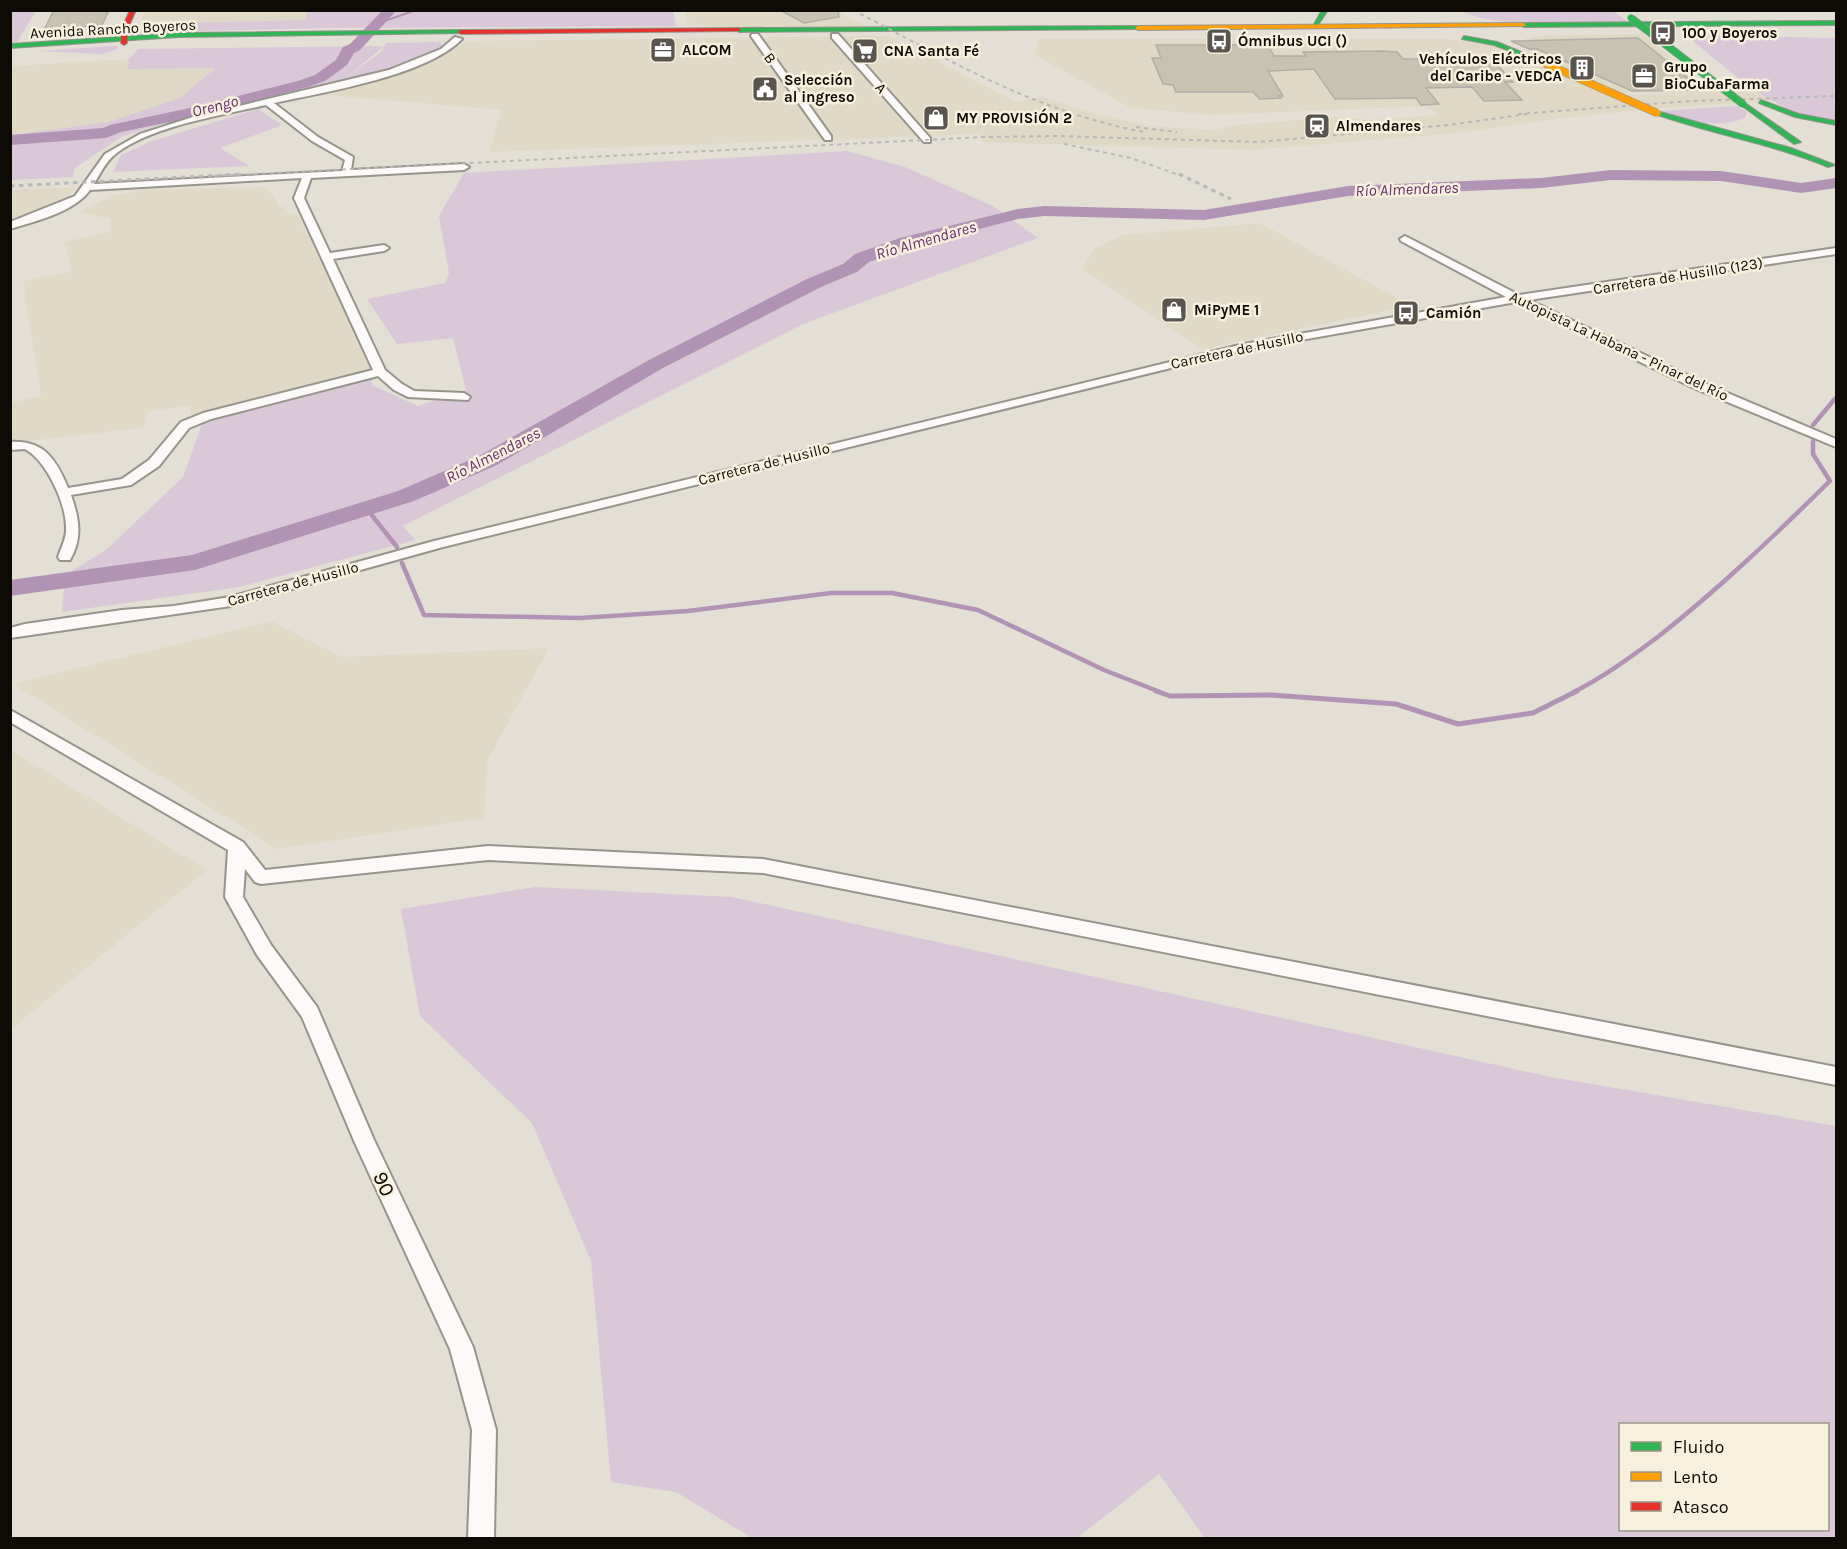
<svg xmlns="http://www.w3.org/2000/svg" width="1847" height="1549" font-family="Karla,sans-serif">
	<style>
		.built { fill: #e0d9c6 }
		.green { fill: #dac8d8; fill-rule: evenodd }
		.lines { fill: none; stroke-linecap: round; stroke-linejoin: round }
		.stream-far3 { stroke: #b293b5; stroke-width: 2 }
		.stream-far2 { stroke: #b293b5; stroke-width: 3 }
		.stream-far1 { stroke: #b293b5; stroke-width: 4.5 }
		.stream { stroke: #b293b5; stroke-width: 5 }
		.river { fill: #b293b5; fill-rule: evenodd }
		.building { fill: #c8c2b0; stroke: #b1aea6; stroke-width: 1.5 }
		.street-casing { stroke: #97948c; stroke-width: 4 }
		.fast-casing { stroke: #97948c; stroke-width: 2 }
		.slow-casing { stroke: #97948c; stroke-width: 2 }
		.jam-casing { stroke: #97948c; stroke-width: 2 }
		.street { fill: #fbfaf9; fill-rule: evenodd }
		.fast { fill: #30b455; fill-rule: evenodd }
		.slow { fill: #ff9f0a; fill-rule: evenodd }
		.jam { fill: #e5322d; fill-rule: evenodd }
		.rail-far1 { stroke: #b8b8b6; stroke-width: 2; stroke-dasharray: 4 4; stroke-linecap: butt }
		.rail { stroke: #b8b8b6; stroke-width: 3; stroke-dasharray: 4.5 4.5; stroke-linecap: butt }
		.fast-bridge-casing { stroke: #97948c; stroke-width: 8; stroke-linecap: butt }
		.slow-bridge-casing { stroke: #97948c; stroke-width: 8; stroke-linecap: butt }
		.fast-bridge { stroke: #30b455; stroke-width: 7 }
		.slow-bridge { stroke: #ff9f0a; stroke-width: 7 }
		.labels { text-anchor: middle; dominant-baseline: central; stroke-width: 5; stroke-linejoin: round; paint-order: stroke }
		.far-street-label { font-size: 15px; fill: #0e0b06; stroke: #f6f0dc }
		.far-poi-label { font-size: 15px; font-weight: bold; fill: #0e0b06; stroke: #f6f0dc; text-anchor: start }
		.far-water-label { font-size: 16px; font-style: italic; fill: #632d70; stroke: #f6f0dc }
		.near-street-label { font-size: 21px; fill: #0e0b06; stroke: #f6f0dc }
	</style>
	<rect width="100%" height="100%" fill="#e3dfd5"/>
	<path class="built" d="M 144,11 L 307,11 L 306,20 L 142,24 Z
		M 685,11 L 836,11 L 866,26 L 729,27 L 687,23 Z
		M 1642,34 L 1713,91 L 1836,85 L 1836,97 L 1660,108 L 1556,119 L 1458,133 L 1253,150 L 983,142 L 979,134 L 489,152 L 502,110 L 314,94 L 431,63 L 467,41 L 888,36 L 1017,102 L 1042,97 L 1096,114 L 1148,126 L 1216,130 L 1234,125 L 1335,117 L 1371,120 L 1437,115 L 1428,106 L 1212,115 L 1131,108 L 1036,56 L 1038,39 L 1447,39 L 1494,46 L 1614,96 L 1688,92 L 1614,93 L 1536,56 L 1521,45 L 1521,41 L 1535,36 Z
		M 129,59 L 129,69 L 215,67 L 180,98 L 109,122 L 11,135 L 11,66 Z
		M 76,187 L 68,198 L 11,222 L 11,190 Z
		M 264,187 L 269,189 L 279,207 L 285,207 L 289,214 L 298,215 L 374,370 L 313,388 L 192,417 L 189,406 L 148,411 L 143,428 L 11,443 L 10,403 L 41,396 L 23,281 L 72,271 L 64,242 L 111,231 L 111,219 L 79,212 L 111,196 L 142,190 Z
		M 1260,223 L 1412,306 L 1202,349 L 1083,269 L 1093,249 L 1122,235 Z
		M 271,621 L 342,657 L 549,648 L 487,761 L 484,818 L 277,849 L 13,684 Z
		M 11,750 L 207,870 L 11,1029 L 10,1029 Z"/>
	<path class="green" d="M 307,10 L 673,10 L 676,26 L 336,28 L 142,32 L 142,24 L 306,20 Z
		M 11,11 L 36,11 L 17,42 L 11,42 Z
		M 1461,11 L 1613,11 L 1627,21 C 1584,22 1497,30 1461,11 Z
		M 1689,35 L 1836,38 L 1836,120 C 1775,116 1741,79 1695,43 Z
		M 440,42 L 443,46 L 415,61 L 395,68 L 165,123 L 121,137 L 75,168 L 73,177 L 11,180 L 11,135 L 109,122 L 180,98 L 215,68 L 128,69 L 129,59 L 138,49 L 384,46 L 347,77 L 381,52 L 386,43 Z
		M 114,46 L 117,46 L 118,49 L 103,54 L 37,51 Z
		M 1738,106 L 1747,112 L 1745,118 C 1717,130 1687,120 1659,111 Z
		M 258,109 L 282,125 L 220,148 L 249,166 L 113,172 L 121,155 L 152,141 Z
		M 847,151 L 905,167 L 993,206 L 1038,238 L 803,324 L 403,526 L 415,540 L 239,587 L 62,612 L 65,575 L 106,550 L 183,477 L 202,424 L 371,372 L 372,385 L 418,406 L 466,390 L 453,338 L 397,344 L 367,299 L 445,283 L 449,273 L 439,216 L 464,173 Z
		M 535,887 L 732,897 L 1551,1077 L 1836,1126 L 1836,1538 L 1205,1538 L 1159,1474 L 1077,1538 L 752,1538 L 676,1492 L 611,1482 L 591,1261 L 532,1123 L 420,1016 L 401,909 ZM 1620,1424 L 1828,1424 L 1828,1530 L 1620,1530 Z"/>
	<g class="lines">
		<path class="stream-far3" d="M 382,22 L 416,10"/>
		<path class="stream-far2" d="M 1832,401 L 1836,397"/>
		<path class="stream-far1" d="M 1813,425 L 1834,400
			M 367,509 L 397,547
			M 402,563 L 424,615 L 580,618 L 688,611 L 831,593 L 892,593 L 978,610 L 1104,670 L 1160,692
			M 1574,692 C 1605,676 1631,657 1659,636 C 1720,588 1775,535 1830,481 L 1813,454 L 1813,441"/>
		<path class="stream" d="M 1156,691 L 1170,696 L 1271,695 L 1396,704 L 1458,724 L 1533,713 L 1577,691"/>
		<path class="river" d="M 383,10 L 397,10 L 360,50 L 354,53 L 347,65 L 325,81 L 308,87 L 185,119 L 121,132 L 106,138 L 10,145 L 10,135 L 103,128 L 110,125 L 185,109 L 298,81 L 315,75 L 336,60 L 343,47 L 350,44 Z
			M 1611,170 L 1721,171 L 1801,183 L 1836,178 L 1836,188 L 1801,193 L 1721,181 L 1611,180 L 1541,188 L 1348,196 L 1204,220 L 1044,216 L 1018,219 L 914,246 L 869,262 L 857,272 L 821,287 L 663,368 L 495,466 L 414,501 L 195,570 L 10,596 L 10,580 L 192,555 L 398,491 L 479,456 L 649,360 L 807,279 L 843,264 L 855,254 L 900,238 L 1018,209 L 1044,206 L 1204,210 L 1348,186 L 1541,178 Z"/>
	</g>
	<path class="building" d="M 54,10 L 109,10 L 102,25 L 44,30 Z
		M 780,10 L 838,10 L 839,17 L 804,23 Z
		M 1638,38 L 1703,90 L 1632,91 L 1537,49 L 1529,49 L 1511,41 Z
		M 1156,45 L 1253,45 L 1254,47 L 1269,47 L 1274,56 L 1306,56 L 1303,52 L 1383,51 L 1397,52 L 1403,59 L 1484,59 L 1488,64 L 1496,64 L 1513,82 L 1505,82 L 1522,100 L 1484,101 L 1472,87 L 1426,88 L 1439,104 L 1421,105 L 1416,98 L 1335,99 L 1314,69 L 1268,71 L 1283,96 L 1279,96 L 1281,98 L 1260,99 L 1253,92 L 1176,92 L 1173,85 L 1163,84 L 1152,58 L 1161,58 Z"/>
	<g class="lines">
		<defs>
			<path id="street" d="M 752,34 L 758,34 L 831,136 L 831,140 L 825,140 L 751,36 Z
				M 832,34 L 838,34 L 930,138 L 930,142 L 924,142 L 832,38 Z
				M 455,37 L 462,39 C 426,76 325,92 274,103 L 318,137 L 353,157 L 351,170 L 464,164 L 469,167 L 464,170 L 311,178 L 304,198 L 330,253 L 384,245 L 389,248 L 384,251 L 333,259 L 385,370 L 402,384 L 414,391 L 464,393 L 470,397 L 468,400 L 408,397 L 394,390 L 378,376 L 211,419 L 189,428 L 159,466 L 131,485 L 71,495 C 79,518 83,538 70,560 L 60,560 L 58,557 C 61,548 66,539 66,530 C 67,505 47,461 25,449 L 10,450 L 10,442 C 44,440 56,459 68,488 L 122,479 L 149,460 L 181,422 L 203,413 L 373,370 L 294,198 L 302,178 L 90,190 C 74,212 36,221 10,229 L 10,222 L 75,196 L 105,154 L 140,134 L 193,117 L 389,70 L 441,49 ZM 266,105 L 312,141 L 345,160 L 342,171 L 94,184 C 100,174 104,165 112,157 C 145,127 223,115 266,105 Z
				M 1405,236 L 1519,295 L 1836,248 L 1836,254 L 1529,300 L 1704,383 L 1836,439 L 1836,447 L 1696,389 L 1516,302 L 1244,350 L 443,547 L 231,606 L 10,638 L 10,628 L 25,624 L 122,610 L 174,606 L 230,597 L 434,541 L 1244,344 L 1506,297 L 1401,241 L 1400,239 Z
				M 10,710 L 243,842 L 265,870 L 488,846 L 763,859 L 1836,1067 L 1836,1085 L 763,873 L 488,860 L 261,884 L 255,882 L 245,869 L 243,897 L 271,945 L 317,1007 L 374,1140 L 473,1347 L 496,1430 L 494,1538 L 468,1538 L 472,1430 L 450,1349 L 355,1143 L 302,1017 L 257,955 L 225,897 L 228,850 L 10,722 Z"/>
			<path id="fast" d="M 1322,10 L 1328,10 L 1316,28 L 1312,28 Z
				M 1836,21 L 1836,25 L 1524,27 L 1521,25 L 1524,23 Z
				M 1138,26 L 1140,29 L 739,32 L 736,30 L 739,28 Z
				M 461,30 L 463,33 L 179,37 L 10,48 L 10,44 L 179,33 Z
				M 1464,36 L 1497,42 L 1536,58 L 1531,59 L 1494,45 L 1462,39 Z
				M 1761,100 L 1799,114 L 1836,121 L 1836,125 L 1795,117 L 1759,103 Z
				M 1741,103 L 1745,103 L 1801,142 L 1794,144 L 1741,105 Z
				M 1657,111 L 1791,148 L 1835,165 L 1828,167 C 1772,144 1712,134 1655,114 L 1653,113 Z"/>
			<path id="slow" d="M 1524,23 L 1526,26 L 1138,30 L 1135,28 L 1138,26 Z"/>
			<path id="jam" d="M 130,10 L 136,10 L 128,28 L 127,43 L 124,45 L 121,43 L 122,28 Z
				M 739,28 L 741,31 L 461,34 L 458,32 L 461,30 Z"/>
		</defs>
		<use href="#street" class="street-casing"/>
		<use href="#fast" class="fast-casing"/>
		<use href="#slow" class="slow-casing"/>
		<use href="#jam" class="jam-casing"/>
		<use href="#street" class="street"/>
		<use href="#fast" class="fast"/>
		<use href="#slow" class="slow"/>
		<use href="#jam" class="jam"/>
		<path class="rail-far1" d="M 853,10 C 951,61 1034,111 1144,132
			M 1518,114 L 1692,101 L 1836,96
			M 1136,127 L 1177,132
			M 1064,144 L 1131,158 L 1182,176
			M 214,176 L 984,137 L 1058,136 L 1258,142 L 1449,125 L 1527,114"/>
		<path class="rail" d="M 1179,174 L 1231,199
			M 10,186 L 244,174"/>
		<defs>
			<path id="fast-bridge" d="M 1631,18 L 1743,104"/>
			<path id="slow-bridge" d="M 1533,58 L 1657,113"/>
		</defs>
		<use href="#fast-bridge" class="fast-bridge-casing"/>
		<use href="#slow-bridge" class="slow-bridge-casing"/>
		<use href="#fast-bridge" class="fast-bridge"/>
		<use href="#slow-bridge" class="slow-bridge"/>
	</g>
	<defs>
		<symbol id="bus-square" viewBox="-11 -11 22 22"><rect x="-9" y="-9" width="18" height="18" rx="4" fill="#59554e" stroke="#f6f0dc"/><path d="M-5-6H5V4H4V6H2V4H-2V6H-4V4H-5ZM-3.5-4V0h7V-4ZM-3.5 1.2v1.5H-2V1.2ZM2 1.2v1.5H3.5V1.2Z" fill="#fff"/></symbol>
		<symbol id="office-square" viewBox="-11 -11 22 22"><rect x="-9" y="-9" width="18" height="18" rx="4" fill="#59554e" stroke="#f6f0dc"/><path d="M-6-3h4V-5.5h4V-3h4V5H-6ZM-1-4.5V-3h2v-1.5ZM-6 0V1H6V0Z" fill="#fff"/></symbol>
		<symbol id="supermarket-square" viewBox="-11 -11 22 22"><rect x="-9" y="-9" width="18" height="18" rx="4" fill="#59554e" stroke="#f6f0dc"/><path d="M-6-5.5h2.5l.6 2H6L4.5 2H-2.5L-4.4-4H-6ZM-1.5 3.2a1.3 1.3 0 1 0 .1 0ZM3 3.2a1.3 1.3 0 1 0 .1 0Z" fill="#fff"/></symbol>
		<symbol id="building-square" viewBox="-11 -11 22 22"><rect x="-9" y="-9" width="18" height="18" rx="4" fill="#59554e" stroke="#f6f0dc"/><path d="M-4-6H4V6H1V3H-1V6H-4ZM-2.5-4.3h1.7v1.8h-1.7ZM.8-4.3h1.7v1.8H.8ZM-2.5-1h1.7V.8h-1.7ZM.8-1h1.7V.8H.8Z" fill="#fff"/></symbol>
		<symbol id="civic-square" viewBox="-11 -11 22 22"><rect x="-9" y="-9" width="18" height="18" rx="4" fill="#59554e" stroke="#f6f0dc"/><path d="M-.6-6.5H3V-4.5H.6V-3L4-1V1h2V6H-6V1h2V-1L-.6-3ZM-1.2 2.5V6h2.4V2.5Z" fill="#fff"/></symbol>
		<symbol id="shop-square" viewBox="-11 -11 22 22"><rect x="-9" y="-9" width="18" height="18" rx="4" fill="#59554e" stroke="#f6f0dc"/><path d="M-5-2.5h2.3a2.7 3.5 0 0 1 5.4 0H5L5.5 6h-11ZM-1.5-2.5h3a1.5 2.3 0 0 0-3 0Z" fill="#fff"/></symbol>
		<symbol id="station-square" viewBox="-11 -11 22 22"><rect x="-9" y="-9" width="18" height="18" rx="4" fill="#59554e" stroke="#f6f0dc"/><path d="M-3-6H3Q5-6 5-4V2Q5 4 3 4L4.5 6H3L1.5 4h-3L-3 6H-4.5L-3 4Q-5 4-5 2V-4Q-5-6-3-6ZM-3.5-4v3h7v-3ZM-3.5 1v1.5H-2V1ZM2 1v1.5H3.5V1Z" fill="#fff"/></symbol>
	</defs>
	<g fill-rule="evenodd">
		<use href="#bus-square" x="1648" y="18" width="30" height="30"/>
		<use href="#bus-square" x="1204" y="26" width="30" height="30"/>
		<use href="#office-square" x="648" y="35" width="30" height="30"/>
		<use href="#supermarket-square" x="850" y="36" width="30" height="30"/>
		<use href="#building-square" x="1567" y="53" width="30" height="30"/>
		<use href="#office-square" x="1629" y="61" width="30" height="30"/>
		<use href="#civic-square" x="750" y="74" width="30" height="30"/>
		<use href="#shop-square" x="921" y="103" width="30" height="30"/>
		<use href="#station-square" x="1302" y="111" width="30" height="30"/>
		<use href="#shop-square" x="1159" y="295" width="30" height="30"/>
		<use href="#bus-square" x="1391" y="298" width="30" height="30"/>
	</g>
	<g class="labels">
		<g class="far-street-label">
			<text transform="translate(113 29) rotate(-3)">Avenida Rancho Boyeros</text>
			<text transform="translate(770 58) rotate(54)">B</text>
			<text transform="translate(881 88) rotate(49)">A</text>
			<text transform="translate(1678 276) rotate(-9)">Carretera de Husillo (123)</text>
			<text transform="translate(1619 346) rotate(25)">Autopista La Habana - Pinar del Río</text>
			<text transform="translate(1237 350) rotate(-12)">Carretera de Husillo</text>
			<text transform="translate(764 464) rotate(-14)">Carretera de Husillo</text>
			<text transform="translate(293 584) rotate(-15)">Carretera de Husillo</text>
		</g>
		<g class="far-poi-label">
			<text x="1682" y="33">100 y Boyeros</text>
			<text x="1238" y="41">Ómnibus UCI ()</text>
			<text x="682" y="50">ALCOM</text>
			<text x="884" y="51">CNA Santa Fé</text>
			<text x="1562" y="59" text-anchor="end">Vehículos Eléctricos<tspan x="1562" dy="17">del Caribe - VEDCA</tspan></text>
			<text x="1664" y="67">Grupo<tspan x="1664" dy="17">BioCubaFarma</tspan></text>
			<text x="784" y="80">Selección<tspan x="784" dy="17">al ingreso</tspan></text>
			<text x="956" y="118">MY PROVISiÓN 2</text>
			<text x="1336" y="126">Almendares</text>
			<text x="1194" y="310">MiPyME 1</text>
			<text x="1426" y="313">Camión</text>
		</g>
		<g class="far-water-label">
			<text transform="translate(215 106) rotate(-14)">Orengo</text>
			<text transform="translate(1407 189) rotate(-2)">Río Almendares</text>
			<text transform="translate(926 240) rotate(-16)">Río Almendares</text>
			<text transform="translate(493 455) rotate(-27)">Río Almendares</text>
		</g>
		<g class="near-street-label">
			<text transform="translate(384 1184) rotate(65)">90</text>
		</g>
	</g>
	<rect width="1847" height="1549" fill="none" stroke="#0e0b06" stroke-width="24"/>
	<rect x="1619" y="1423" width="210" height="108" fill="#f6f0dc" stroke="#999486" stroke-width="1.5"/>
	<rect x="1631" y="1442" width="30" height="9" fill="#30b455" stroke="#999486" stroke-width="1.5"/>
	<text x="1673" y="1453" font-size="18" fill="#0e0b06">Fluido</text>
	<rect x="1631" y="1472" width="30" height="9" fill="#ff9f0a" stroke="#999486" stroke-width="1.5"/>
	<text x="1673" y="1483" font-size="18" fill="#0e0b06">Lento</text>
	<rect x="1631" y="1502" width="30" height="9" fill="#e5322d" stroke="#999486" stroke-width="1.5"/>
	<text x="1673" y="1513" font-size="18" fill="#0e0b06">Atasco</text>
</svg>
